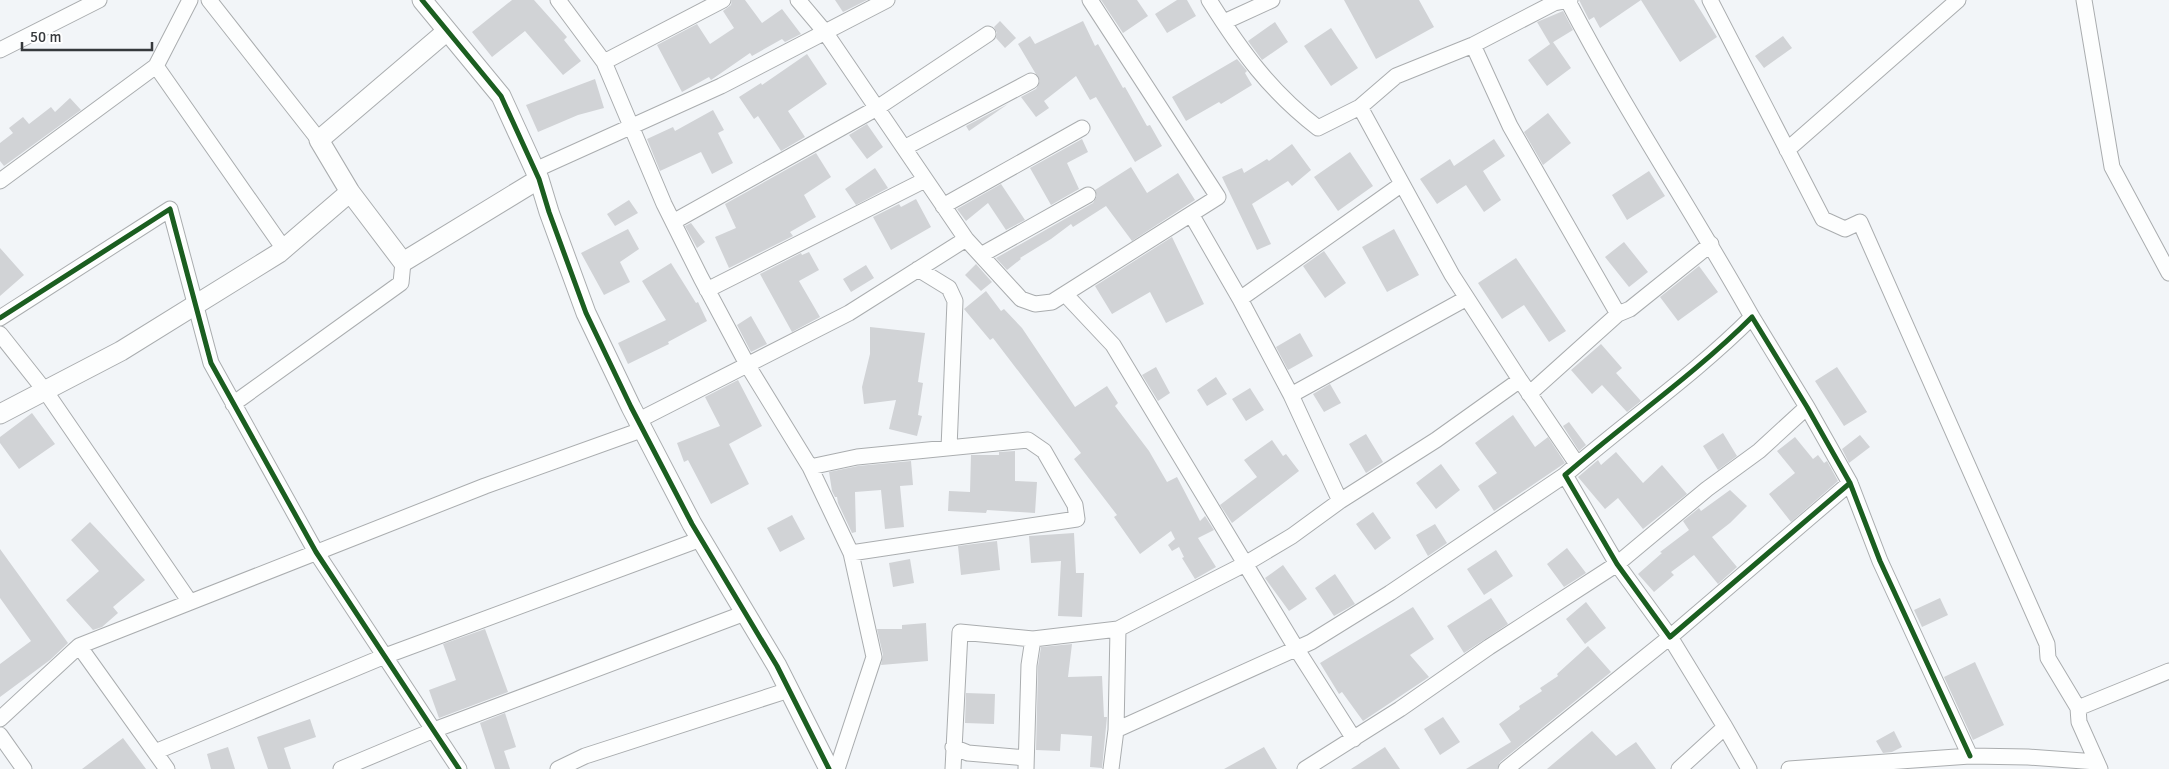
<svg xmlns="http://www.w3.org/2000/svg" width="2169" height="769" font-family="Signika,sans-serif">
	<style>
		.building { fill: #d1d3d6 }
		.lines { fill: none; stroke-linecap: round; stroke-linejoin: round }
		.minor-casing { stroke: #aaadaf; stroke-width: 17 }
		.tertiary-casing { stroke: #aaadaf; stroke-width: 21 }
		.minor { stroke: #fdfefe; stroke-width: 15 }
		.tertiary { stroke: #fdfefe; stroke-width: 19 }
		.cycleway-casing { stroke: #fff; stroke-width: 8 }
		.cycleway { stroke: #1b5e20; stroke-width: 5 }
	</style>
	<rect width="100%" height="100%" fill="#f2f5f8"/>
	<path class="building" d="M 512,0 L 534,0 L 567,37 L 564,40 L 581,61 L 563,75 L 525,31 L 492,57 L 472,32 Z
		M 732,0 L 745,0 L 762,23 L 782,9 L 801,34 L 785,42 L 782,39 L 752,56 L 750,53 L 711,80 L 709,77 L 682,92 L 657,45 L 697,24 L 710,44 L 734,28 L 723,11 L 731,5 Z
		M 835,0 L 867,0 L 843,12 Z
		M 1101,0 L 1137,0 L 1148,16 L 1123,33 Z
		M 1177,0 L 1187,0 L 1196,16 L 1167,33 L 1155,14 Z
		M 1344,0 L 1419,0 L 1434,27 L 1376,59 Z
		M 1579,0 L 1694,0 L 1717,37 L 1680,62 L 1641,0 L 1600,28 L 1594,17 L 1589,20 Z
		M 1563,11 L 1573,30 L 1550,44 L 1537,22 Z
		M 1000,21 L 1016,38 L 1005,48 L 996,38 L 997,33 L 994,27 Z
		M 1083,21 L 1095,46 L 1098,44 L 1123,88 L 1125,87 L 1147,126 L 1150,125 L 1162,146 L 1135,162 L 1096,97 L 1090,100 L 1076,76 L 1044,101 L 1049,108 L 1036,117 L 1021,97 L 1036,89 L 1040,81 L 1018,44 L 1030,36 L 1035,44 Z
		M 1275,22 L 1288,42 L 1262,60 L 1248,41 Z
		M 1331,28 L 1358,68 L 1331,86 L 1304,46 Z
		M 1783,36 L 1792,48 L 1764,68 L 1755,56 Z
		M 1553,42 L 1571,68 L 1547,86 L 1528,60 Z
		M 807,54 L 827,84 L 788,111 L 805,137 L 781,151 L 758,116 L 754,119 L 739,97 L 761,83 L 762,85 Z
		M 1237,59 L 1247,71 L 1245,73 L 1252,85 L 1221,104 L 1219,102 L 1186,121 L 1172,97 Z
		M 595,79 L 604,108 L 578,115 L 538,132 L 526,105 Z
		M 70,98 L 81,110 L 4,166 L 0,161 L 0,143 L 13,133 L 9,128 L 23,117 L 29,124 L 51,107 L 55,112 Z
		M 1008,104 L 969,131 L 966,126 Z
		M 713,110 L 724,130 L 718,133 L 733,163 L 712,174 L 701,152 L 660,171 L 647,139 L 673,127 L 675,131 Z
		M 1548,113 L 1571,143 L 1543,165 L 1524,132 Z
		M 867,124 L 883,147 L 867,159 L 849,135 Z
		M 1082,139 L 1088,152 L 1067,163 L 1079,189 L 1051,205 L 1030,168 Z
		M 1494,139 L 1505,156 L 1483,171 L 1501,200 L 1484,212 L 1466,185 L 1437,204 L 1420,179 L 1450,159 L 1454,166 Z
		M 1292,144 L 1311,170 L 1292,186 L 1288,181 L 1252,204 L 1271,244 L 1257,250 L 1222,177 L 1242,168 L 1244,173 L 1267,159 L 1269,161 Z
		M 1350,152 L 1373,186 L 1338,211 L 1314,177 Z
		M 816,153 L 831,177 L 804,195 L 816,217 L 790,232 L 793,236 L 729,268 L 715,237 L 736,228 L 725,204 Z
		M 1131,167 L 1147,193 L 1178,173 L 1195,200 L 1132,241 L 1106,206 L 1073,227 L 1071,224 L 1051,239 L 1020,258 L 1021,259 L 1007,270 L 996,258 L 1093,203 L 1097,196 L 1095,190 Z
		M 875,168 L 888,188 L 856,205 L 845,189 Z
		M 1649,171 L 1665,196 L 1627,220 L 1612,195 Z
		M 1001,184 L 1025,220 L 1006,230 L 988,203 L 966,221 L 957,209 Z
		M 916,199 L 931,227 L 891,250 L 873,217 L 899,204 L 901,207 Z
		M 629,200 L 638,213 L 615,226 L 607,214 Z
		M 691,223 L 705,242 L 697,248 L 685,226 Z
		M 628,229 L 639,249 L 620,262 L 630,282 L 604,295 L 581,253 Z
		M 1394,229 L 1419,275 L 1387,292 L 1362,247 Z
		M 1172,237 L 1204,304 L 1166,323 L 1150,292 L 1112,314 L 1095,286 Z
		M 1624,242 L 1648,272 L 1629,287 L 1605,257 Z
		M 0,248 L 24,275 L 0,296 Z
		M 1324,251 L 1346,283 L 1325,298 L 1303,266 Z
		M 809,252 L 819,270 L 799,281 L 820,317 L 792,332 L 760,274 L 801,253 L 802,255 Z
		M 1516,258 L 1566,331 L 1549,342 L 1524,305 L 1502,319 L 1478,283 Z
		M 671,263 L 696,303 L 698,302 L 707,321 L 668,342 L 669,344 L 628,364 L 618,343 L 666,320 L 642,281 Z
		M 976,264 L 992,282 L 981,291 L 965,275 Z
		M 866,265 L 874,278 L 851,292 L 843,279 Z
		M 1699,266 L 1718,292 L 1678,321 L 1660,297 Z
		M 986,291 L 1001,311 L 1004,309 L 1022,328 L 1075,407 L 1107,386 L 1118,403 L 1115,406 L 1149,451 L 1167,482 L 1177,477 L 1200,521 L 1205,516 L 1214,530 L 1198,538 L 1216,567 L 1195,579 L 1182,558 L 1184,557 L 1179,547 L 1172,551 L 1168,545 L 1175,539 L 1171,531 L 1140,554 L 1114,517 L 1117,515 L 1074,459 L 1081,453 L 993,338 L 990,340 L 964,309 Z
		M 751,316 L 767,344 L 751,352 L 737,325 Z
		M 870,327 L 925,333 L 918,382 L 923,383 L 918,415 L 922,416 L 917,436 L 889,429 L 896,400 L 864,404 L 862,387 L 870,354 Z
		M 1300,333 L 1313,356 L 1288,370 L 1276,347 Z
		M 1601,344 L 1622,368 L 1616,373 L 1641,401 L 1627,412 L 1602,385 L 1592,394 L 1571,370 Z
		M 1156,367 L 1170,393 L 1158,401 L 1142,375 Z
		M 1837,367 L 1867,412 L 1844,426 L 1815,381 Z
		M 1216,377 L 1227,394 L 1207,406 L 1197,390 Z
		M 738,380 L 762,426 L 729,444 L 749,484 L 711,504 L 688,460 L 684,462 L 677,443 L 720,426 L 705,397 Z
		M 1330,384 L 1341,403 L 1324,412 L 1313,394 Z
		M 1250,388 L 1264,410 L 1246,421 L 1232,399 Z
		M 32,413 L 55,444 L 19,469 L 0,443 L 0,437 Z
		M 1513,415 L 1535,447 L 1548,437 L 1565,463 L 1494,511 L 1478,486 L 1497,473 L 1475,443 Z
		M 1569,422 L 1586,445 L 1579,451 L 1563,426 Z
		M 1723,433 L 1737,456 L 1718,470 L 1703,446 Z
		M 1366,434 L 1383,462 L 1366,473 L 1349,444 Z
		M 1860,435 L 1870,447 L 1849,463 L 1842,449 Z
		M 1795,437 L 1813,459 L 1818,455 L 1824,463 L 1827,461 L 1838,481 L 1791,522 L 1769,494 L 1795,473 L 1777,451 Z
		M 1272,440 L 1283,456 L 1286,454 L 1299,471 L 1232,523 L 1220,505 L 1257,477 L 1244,460 Z
		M 1015,451 L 1015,481 L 1037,482 L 1035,513 L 987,510 L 986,513 L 948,511 L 949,491 L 970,492 L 971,455 L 999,455 L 999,452 Z
		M 1616,452 L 1643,483 L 1662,465 L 1687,494 L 1643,529 L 1618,498 L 1605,509 L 1578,477 L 1598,460 L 1601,465 Z
		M 911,461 L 913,485 L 900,486 L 904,527 L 885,529 L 881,490 L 855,492 L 856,532 L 852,533 L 838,503 L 837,497 L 835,497 L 832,491 L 829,472 L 858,466 Z
		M 1441,464 L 1460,490 L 1436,509 L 1416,483 Z
		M 1730,490 L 1747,506 L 1730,523 L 1712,537 L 1737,567 L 1718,584 L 1694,555 L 1671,572 L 1674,575 L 1654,592 L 1638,574 L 1662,553 L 1660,552 L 1689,530 L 1683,521 L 1699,508 L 1701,511 Z
		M 1373,512 L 1391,538 L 1375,550 L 1356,524 Z
		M 792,515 L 805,539 L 780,552 L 767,528 Z
		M 90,522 L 145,580 L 113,607 L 118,613 L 102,627 L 93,630 L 66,600 L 99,571 L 71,540 Z
		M 1435,524 L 1447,543 L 1428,556 L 1416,535 Z
		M 1074,533 L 1076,573 L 1084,573 L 1082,617 L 1058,616 L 1061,561 L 1031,563 L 1029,536 Z
		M 997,541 L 1000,570 L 961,575 L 958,546 Z
		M 1567,548 L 1586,573 L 1564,587 L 1547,564 Z
		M 0,549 L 68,643 L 50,660 L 0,697 L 0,664 L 31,641 L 0,598 Z
		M 1496,550 L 1513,576 L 1484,595 L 1467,569 Z
		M 910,559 L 914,583 L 893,587 L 889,563 Z
		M 1283,565 L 1307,599 L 1289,611 L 1265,578 Z
		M 1335,574 L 1355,604 L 1334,616 L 1315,588 Z
		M 1491,598 L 1508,624 L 1464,653 L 1447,626 Z
		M 1940,598 L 1948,615 L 1922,627 L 1914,610 Z
		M 1586,602 L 1606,628 L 1585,644 L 1566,619 Z
		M 1413,607 L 1434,639 L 1410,655 L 1429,677 L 1363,721 L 1342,692 L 1339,694 L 1320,663 Z
		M 926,623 L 928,661 L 881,665 L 883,655 L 877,629 L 902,629 L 902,625 Z
		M 485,629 L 508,692 L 439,718 L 429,690 L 456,680 L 443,644 Z
		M 1072,644 L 1068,677 L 1102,676 L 1104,717 L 1107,717 L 1102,768 L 1090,767 L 1092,736 L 1061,734 L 1060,751 L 1036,750 L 1038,666 L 1041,647 Z
		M 1588,646 L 1611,672 L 1500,762 L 1497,769 L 1466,769 L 1511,742 L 1499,724 L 1520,709 L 1519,706 L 1542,691 L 1540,688 L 1558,676 L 1557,674 Z
		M 1975,662 L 2004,725 L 1973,740 L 1944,677 Z
		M 966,693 L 995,694 L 994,724 L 965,723 Z
		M 505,713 L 516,747 L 504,751 L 510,769 L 495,769 L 480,723 Z
		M 1443,717 L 1460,742 L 1440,755 L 1424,729 Z
		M 310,719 L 316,737 L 284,748 L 291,769 L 268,769 L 257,737 Z
		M 1592,731 L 1616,756 L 1636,742 L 1656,769 L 1547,769 Z
		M 1894,731 L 1902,747 L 1892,752 L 1883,753 L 1876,741 Z
		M 123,738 L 146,769 L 82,769 Z
		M 228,747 L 235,769 L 211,769 L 207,754 Z
		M 1264,747 L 1277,769 L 1224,769 Z
		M 1385,747 L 1400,769 L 1351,769 Z"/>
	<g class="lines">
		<defs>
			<path id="minor" d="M 209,0 L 319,140
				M 558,0 L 604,62 L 664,204 L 701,278 L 748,366 L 810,467 L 851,553 L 874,657 L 837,769
				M 798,0 L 825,32 L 966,239 L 1021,299 L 1035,304 L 1052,302 L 1218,197 L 1090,0
				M 1209,0 C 1241,51 1270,91 1318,128 L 1360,107 L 1452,275 L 1520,380
				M 1710,0 L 1823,219 L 1845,229 L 1860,222 L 2047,644 L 2048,658 L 2078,708 L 2079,722 L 2100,769
				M 2084,0 L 2112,167 L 2169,273
				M 1568,1 C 1624,109 1692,210 1752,317
				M 1224,22 L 1272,0
				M 1473,45 L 1510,126 L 1618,314
				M 0,50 L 99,0
				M 604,62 L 723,0
				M 156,66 L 284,249
				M 1360,107 L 1396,76 L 1473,45 L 1554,3 L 1570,0
				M 904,148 L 1031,81
				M 1787,150 L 1958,0
				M 535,170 L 721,86 L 887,0
				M 0,181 L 156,66 L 190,0
				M 943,206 L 1082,128
				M 1191,214 L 1240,299 L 1291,395 L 1340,501
				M 673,222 L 877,108 L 988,34
				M 981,255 L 1088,195
				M 918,269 L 949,288 L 955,301 L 949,448
				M 707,290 L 925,180
				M 1065,294 L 1113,345 L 1296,648 L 1354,739
				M 1240,299 L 1402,184
				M 0,318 L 170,209 L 211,363 L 316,552 L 459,769
				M 0,334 L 46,392 L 190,602
				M 1529,394 L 1618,314 L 1630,309 L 1711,244
				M 1291,395 L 1467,298
				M 233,404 L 401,283 L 403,262
				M 639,420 L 849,313 L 966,239
				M 810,467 L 857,457 L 1028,440 L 1044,451 L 1075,505 L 1077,519 L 851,553
				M 1850,483 L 1807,407 L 1752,317 C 1694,375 1627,421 1565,475 L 1617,564 L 1670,637 L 1850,483 L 1880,561 L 1970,756
				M 79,646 L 167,769
				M 2078,708 L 2169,671
				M 0,719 L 79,646 L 485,486 L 644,429
				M 1725,727 L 1749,769
				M 1116,730 L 1118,629 L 1245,564 L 1292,536 L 1340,501 L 1436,440 L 1520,380 L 1577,464
				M 0,735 L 24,769
				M 953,747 L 968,753 L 1026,758
				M 155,752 L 385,656 L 701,539
				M 341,769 L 434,730 L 745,613
				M 558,769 L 585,756 L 789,690
				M 953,769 L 960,632 L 1033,639 L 1118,629
				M 1026,769 L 1029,665 L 1033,639
				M 1111,769 L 1116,730 L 1311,642 L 1390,593 L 1565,475
				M 1305,769 L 1400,709 L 1489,647 L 1617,564 L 1707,489 L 1759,451 L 1807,407
				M 1506,769 L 1670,637 L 1725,727 L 1679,769
				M 1789,769 L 1970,756 L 2028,757 L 2097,762"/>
			<path id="tertiary" d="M 422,0 L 501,96 L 539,179 L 549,212 L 586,313 L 631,407 L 692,524 L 777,666 L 829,769
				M 447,31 L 319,140 L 350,192 L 403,262 L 539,179
				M 0,414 L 121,351 L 279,253 L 350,192"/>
		</defs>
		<use href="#minor" class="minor-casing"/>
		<use href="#tertiary" class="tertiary-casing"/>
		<use href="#minor" class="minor"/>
		<use href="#tertiary" class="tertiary"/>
		<defs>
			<path id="cycleway" d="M 422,0 L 501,96 L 539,179 L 549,212 L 586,313 L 631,407 L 692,524 L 777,666 L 829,769
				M 0,318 L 170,209 L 211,363 L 316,552 L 459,769
				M 1850,483 L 1807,407 L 1752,317 C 1694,375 1627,421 1565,475 L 1617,564 L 1670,637 L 1850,483 L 1880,561 L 1970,756"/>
		</defs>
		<use href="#cycleway" class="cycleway-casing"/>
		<use href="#cycleway" class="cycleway"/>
	</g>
	<path d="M22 42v8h130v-8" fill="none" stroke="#36393c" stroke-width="2.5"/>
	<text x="30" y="42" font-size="15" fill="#36393c" stroke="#ffffff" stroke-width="4" paint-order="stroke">50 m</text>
</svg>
